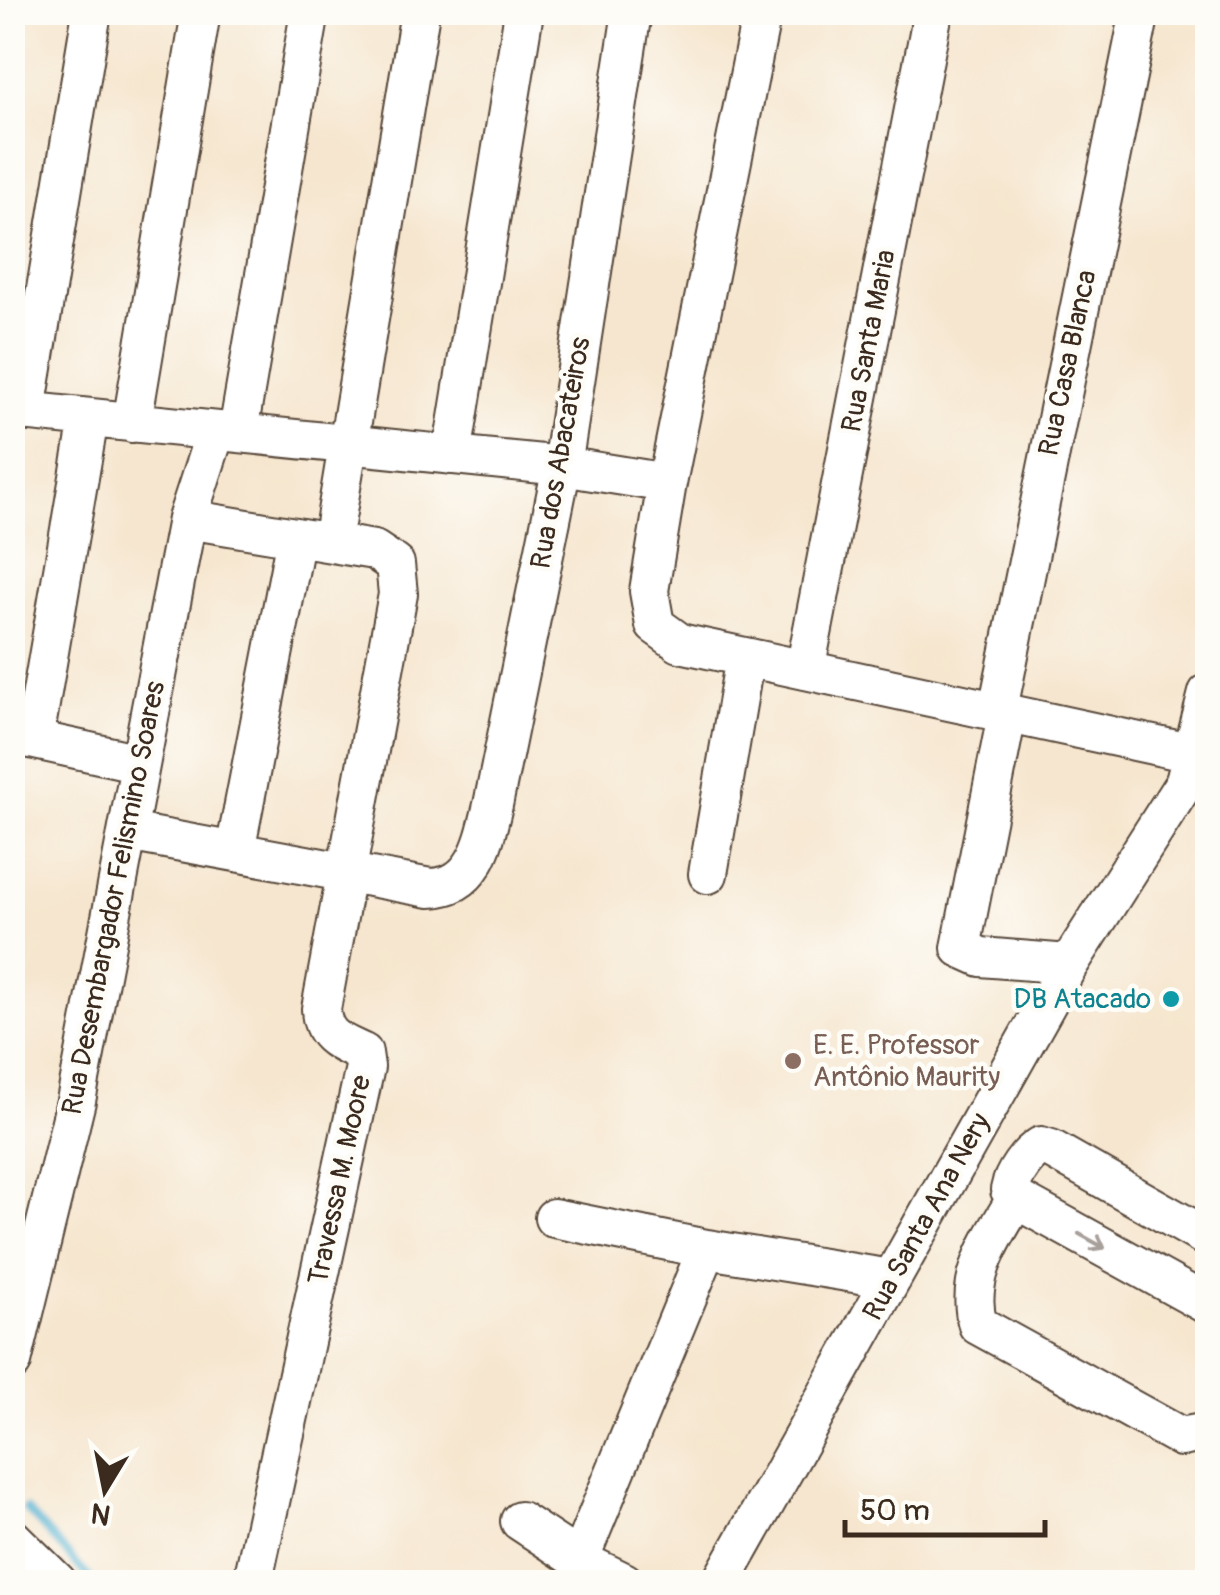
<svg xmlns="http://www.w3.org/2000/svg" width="1220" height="1595" font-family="Pangolin,sans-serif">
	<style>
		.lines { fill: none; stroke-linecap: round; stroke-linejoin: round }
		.stream { stroke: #51b1d0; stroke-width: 8 }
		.minor-casing { stroke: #574639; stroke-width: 42 }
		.minor { stroke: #fff; stroke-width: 38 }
		.oneway { stroke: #a79f9a }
		.culture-dot { fill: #0f9aa8; stroke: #fdfcf7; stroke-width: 4 }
		.education-dot { fill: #8d6e63; stroke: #fdfcf7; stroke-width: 4 }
		.labels { text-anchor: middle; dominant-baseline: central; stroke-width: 9; stroke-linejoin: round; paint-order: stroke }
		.street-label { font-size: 28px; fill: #3b2a1e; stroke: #fdfcf7 }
		.culture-label { font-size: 28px; fill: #0d838f; stroke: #fdfcf7; text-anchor: end }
		.education-label { font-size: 28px; fill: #785e54; stroke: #fdfcf7; text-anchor: start }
	</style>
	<rect width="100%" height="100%" fill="#fdfcf7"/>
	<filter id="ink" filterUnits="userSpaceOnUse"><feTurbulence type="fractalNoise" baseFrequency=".01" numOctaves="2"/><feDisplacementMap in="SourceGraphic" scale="20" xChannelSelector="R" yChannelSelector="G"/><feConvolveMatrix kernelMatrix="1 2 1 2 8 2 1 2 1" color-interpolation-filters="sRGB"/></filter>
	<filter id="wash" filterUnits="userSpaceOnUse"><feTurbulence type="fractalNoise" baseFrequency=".0048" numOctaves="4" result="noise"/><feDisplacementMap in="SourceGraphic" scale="40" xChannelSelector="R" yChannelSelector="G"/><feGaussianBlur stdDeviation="2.25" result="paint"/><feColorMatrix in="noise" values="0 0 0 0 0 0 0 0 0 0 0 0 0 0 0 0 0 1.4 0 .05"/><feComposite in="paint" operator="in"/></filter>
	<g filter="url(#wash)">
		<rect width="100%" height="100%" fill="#f6e6cf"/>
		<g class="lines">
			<path class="stream" d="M 26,1509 L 93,1582"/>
		</g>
	</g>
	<g filter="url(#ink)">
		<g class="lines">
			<defs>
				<path id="minor" d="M 762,12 L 667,483 L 649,591 L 655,625 L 680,643 L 1195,754
					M 12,410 L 562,466 L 667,483
					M 26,410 L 92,12
					M 132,423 L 201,12
					M 238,432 L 310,12
					M 452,455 L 524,12
					M 187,519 L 374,550 L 395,564 L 398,594 L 321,1009 C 322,1037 340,1042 363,1053 L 365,1067 L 253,1580
					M 332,542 L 420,12
					M 805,670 L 933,12
					M 997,714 L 1140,12
					M 1007,715 L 961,948 L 981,957 L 1069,964
					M 12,735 L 140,763
					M 34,739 L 89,419
					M 128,832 L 430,888 C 476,887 484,842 493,805 L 562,466 L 632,12
					M 235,851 L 296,537
					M 708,874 L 745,657
					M 1016,1199 C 993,1238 964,1278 978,1325 L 1181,1437 L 1208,1432
					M 554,1218 L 707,1249 L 891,1279
					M 1208,1238 L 1051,1149 L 1041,1146 C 1027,1154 1013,1174 1010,1190 L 1016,1199 L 1208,1305
					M 12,1362 L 76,1101 L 187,519 L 215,433
					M 520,1521 L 579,1560 L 624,1582
					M 12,1538 L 57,1582
					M 579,1560 L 707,1249
					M 721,1582 L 1069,964 L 1185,782 L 1208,693"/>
			</defs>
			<use href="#minor" class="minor-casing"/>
			<use href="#minor" class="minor"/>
		</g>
		<defs><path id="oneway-shaft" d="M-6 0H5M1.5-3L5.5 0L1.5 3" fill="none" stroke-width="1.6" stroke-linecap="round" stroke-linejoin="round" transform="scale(2.5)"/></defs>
		<use class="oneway" href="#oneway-shaft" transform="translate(1092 1241) rotate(29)"/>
	</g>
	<circle class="culture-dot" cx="1171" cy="999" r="10"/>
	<circle class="education-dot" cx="793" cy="1061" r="10"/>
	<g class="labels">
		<g class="street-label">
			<text transform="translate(869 341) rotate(-79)">Rua Santa Maria</text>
			<text transform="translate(1068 363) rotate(-78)">Rua Casa Blanca</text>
			<text transform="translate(561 453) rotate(-80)">Rua dos Abacateiros</text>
			<text transform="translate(114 898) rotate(-79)">Rua Desembargador Felismino Soares</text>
			<text transform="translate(340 1180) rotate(-78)">Travessa M. Moore</text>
			<text transform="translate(927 1217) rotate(-61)">Rua Santa Ana Nery</text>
		</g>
		<g class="culture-label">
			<text x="1151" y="999">DB Atacado</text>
		</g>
		<g class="education-label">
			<text x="813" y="1045">E. E. Professor<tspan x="813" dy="32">Antônio Maurity</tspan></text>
		</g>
	</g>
	<rect width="1220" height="1595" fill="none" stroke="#fdfcf7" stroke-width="50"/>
	<g transform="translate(105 1490) rotate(190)" stroke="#fdfcf7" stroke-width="8" paint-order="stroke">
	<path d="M0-8L18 38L0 25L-18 38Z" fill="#3b2a1e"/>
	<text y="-15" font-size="28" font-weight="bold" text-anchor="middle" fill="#3b2a1e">N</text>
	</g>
	<path d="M845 1520v15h200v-15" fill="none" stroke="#3b2a1e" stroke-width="5"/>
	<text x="860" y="1520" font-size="30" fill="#3b2a1e" stroke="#fdfcf7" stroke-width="8" paint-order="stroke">50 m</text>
</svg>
